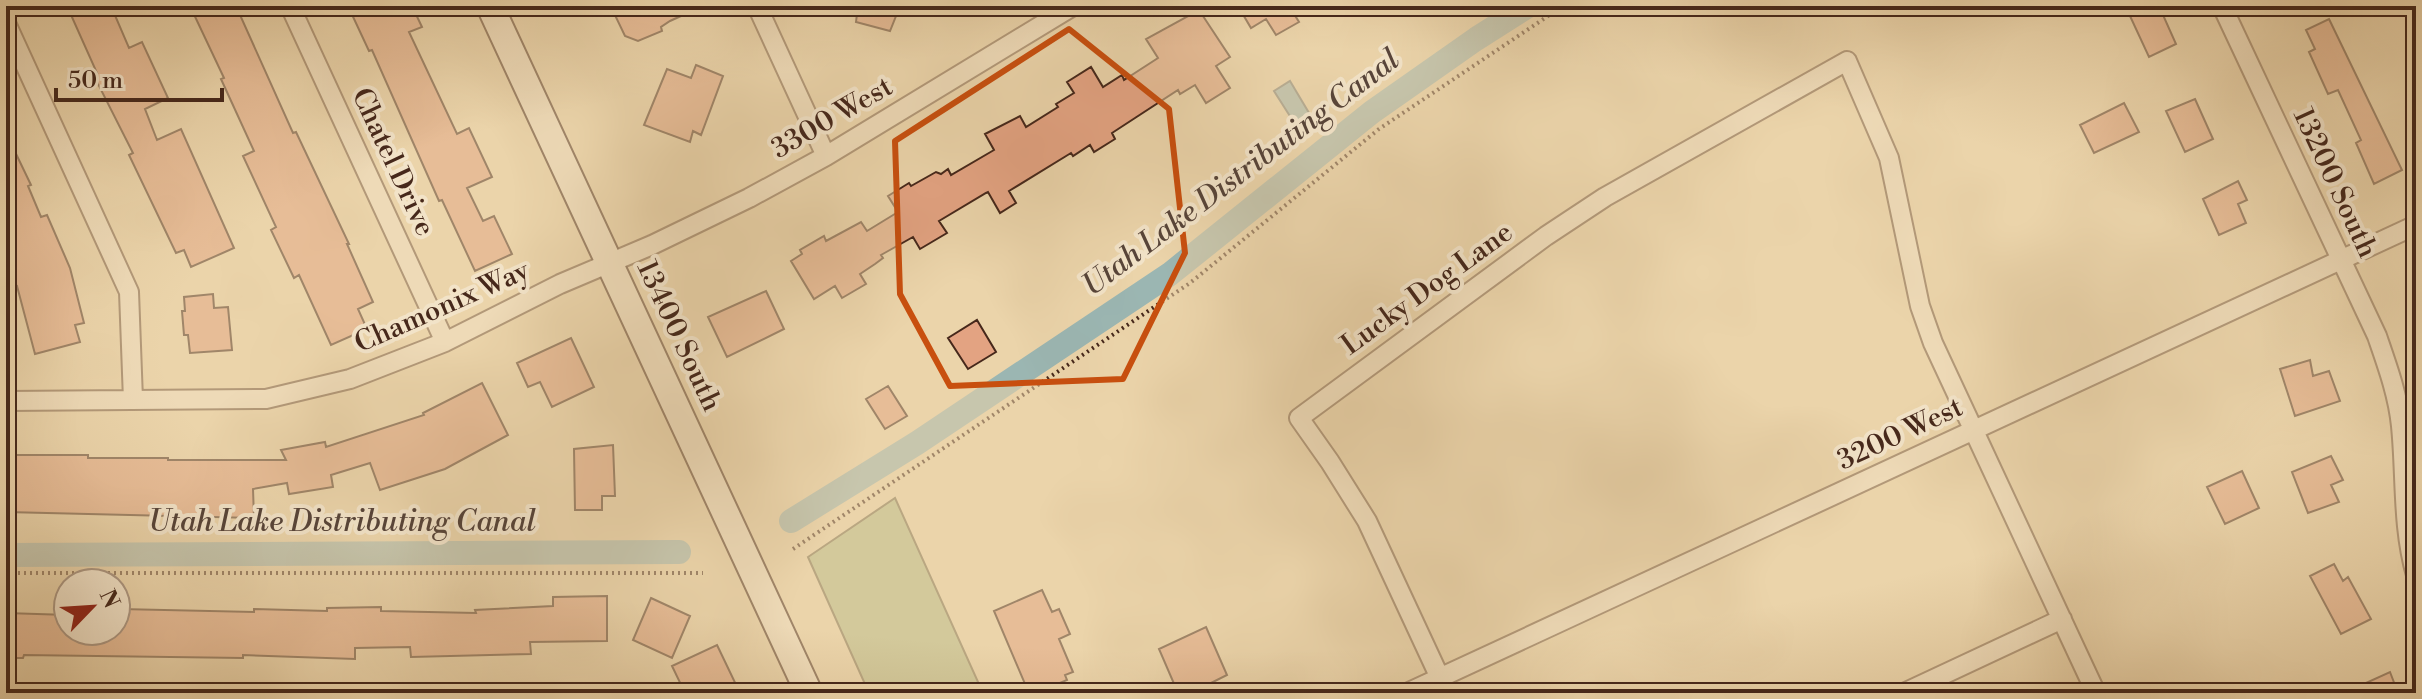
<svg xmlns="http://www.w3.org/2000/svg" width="2422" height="699" font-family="'Libre Bodoni',serif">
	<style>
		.green { fill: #b6bd8a; stroke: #7e7252; stroke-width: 2 }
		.water { fill: #9bb6b2; stroke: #797d76; stroke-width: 2 }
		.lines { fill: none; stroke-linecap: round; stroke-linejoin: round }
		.canal { stroke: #9bb6b2; stroke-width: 24 }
		.building { fill: #e3a382; stroke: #46281b; stroke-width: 2 }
		.street-casing { stroke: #6f533f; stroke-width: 22 }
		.secondary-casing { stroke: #46281b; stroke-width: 30 }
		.path { stroke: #46281b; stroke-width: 4; stroke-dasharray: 2 4; stroke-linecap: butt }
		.street { stroke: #f2e3c8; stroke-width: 18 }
		.secondary { stroke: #f2e3c8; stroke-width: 26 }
		.marked { fill: none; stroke: #c84f0f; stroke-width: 6; stroke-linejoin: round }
		.labels { text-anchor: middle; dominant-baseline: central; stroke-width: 8; stroke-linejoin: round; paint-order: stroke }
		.street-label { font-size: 28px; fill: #46281b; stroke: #f2e3c8 }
		.water-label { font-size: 30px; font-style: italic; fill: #574439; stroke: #f2e3c8 }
	</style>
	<rect width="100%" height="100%" fill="#ebd4aa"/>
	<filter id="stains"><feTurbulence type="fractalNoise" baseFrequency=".0025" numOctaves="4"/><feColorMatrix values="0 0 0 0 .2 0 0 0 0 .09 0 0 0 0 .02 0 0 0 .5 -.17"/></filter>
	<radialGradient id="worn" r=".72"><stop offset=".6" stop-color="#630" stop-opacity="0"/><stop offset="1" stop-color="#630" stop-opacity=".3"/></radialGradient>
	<path class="green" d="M 895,498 L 983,693 L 869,693 L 808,557 Z"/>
	<path class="water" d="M 1290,81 L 1315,123 L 1300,132 L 1274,91 Z"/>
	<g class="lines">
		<path class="canal" d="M 791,521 L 917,443 L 1170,274 L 1372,112 L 1476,39 L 1528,6
			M 6,555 L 679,552"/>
	</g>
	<path class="building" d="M 67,6 L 111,6 L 129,48 L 142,42 L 168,98 L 145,109 L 157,140 L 181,129 L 234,248 L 191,267 L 184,250 L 176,253 L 129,155 L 133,153 L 93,74 L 97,73 Z
		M 190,6 L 236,6 L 293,133 L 296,132 L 349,244 L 347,244 L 373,302 L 358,309 L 367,329 L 331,345 L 299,275 L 294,278 L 271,230 L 276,227 L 243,156 L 254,151 L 221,79 L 224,78 Z
		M 348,6 L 412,6 L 422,27 L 409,32 L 457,134 L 469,128 L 492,177 L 467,188 L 483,221 L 494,216 L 512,254 L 475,271 L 442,200 L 439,201 L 372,50 L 369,51 Z
		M 623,6 L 703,6 L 670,21 L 661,27 L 662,31 L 638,41 L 625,36 L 613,11 Z
		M 858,6 L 900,6 L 890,31 L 856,22 Z
		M 1238,6 L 1289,6 L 1299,22 L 1276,35 L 1266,19 L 1251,28 Z
		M 2155,6 L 2159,6 L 2176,44 L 2149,57 L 2130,16 Z
		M 1199,10 L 1230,57 L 1216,66 L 1230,88 L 1206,103 L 1195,85 L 1180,94 L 1178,90 L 1112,133 L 1115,139 L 1094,152 L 1090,145 L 1073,156 L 1071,153 L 1009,191 L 1016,203 L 1000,213 L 988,192 L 986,193 L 939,221 L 947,233 L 920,249 L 913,237 L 881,255 L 883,258 L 875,264 L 860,274 L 866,284 L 842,298 L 835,286 L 814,299 L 791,261 L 802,254 L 800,250 L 824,236 L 826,241 L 861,222 L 867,231 L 898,212 L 888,196 L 909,183 L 911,186 L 936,172 L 941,174 L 948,169 L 951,175 L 994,150 L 985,134 L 1020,116 L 1026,127 L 1058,107 L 1056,104 L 1074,93 L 1067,82 L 1091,67 L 1103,87 L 1122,75 L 1124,80 L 1158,58 L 1146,39 Z
		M 2329,19 L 2402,170 L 2374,184 L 2356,143 L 2361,140 L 2338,90 L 2328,94 L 2309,52 L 2315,49 L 2306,30 Z
		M 696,65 L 723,76 L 701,135 L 693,131 L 690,142 L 644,125 L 667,69 L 691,78 Z
		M 2195,99 L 2213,139 L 2185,152 L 2166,111 Z
		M 2124,103 L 2139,132 L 2094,153 L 2080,125 Z
		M 6,133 L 31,185 L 28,186 L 41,217 L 47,215 L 70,268 L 84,323 L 75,325 L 80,342 L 35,354 L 17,286 L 14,287 L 6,268 Z
		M 2238,181 L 2247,200 L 2238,204 L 2246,223 L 2219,235 L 2203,199 Z
		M 766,291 L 784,329 L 727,357 L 708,317 Z
		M 213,294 L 214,308 L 228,307 L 232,350 L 190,353 L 188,335 L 184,335 L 182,311 L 185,311 L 184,297 Z
		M 977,320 L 996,352 L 968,369 L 948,338 Z
		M 571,338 L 594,387 L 552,407 L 540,382 L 528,387 L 517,363 Z
		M 2310,360 L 2313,376 L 2329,371 L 2340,401 L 2295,416 L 2280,369 Z
		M 482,383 L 508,435 L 445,469 L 380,490 L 370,463 L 331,475 L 333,487 L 289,494 L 287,483 L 253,489 L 254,518 L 6,512 L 6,455 L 88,455 L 88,458 L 168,458 L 168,460 L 286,460 L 281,450 L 325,442 L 326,447 L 424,415 L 423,413 Z
		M 888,386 L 907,416 L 885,429 L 866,399 Z
		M 613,445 L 615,496 L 602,496 L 602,510 L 575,510 L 574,449 Z
		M 2331,456 L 2343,480 L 2331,485 L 2339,502 L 2308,513 L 2292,472 Z
		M 2242,471 L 2259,508 L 2225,524 L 2207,487 Z
		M 2334,564 L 2343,581 L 2348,577 L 2371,619 L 2341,634 L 2310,576 Z
		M 1042,590 L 1052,612 L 1059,609 L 1070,634 L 1059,639 L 1073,672 L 1065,675 L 1067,680 L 1041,691 L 1039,686 L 1028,691 L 994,611 Z
		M 607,596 L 607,641 L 530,642 L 531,654 L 411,657 L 410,647 L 355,648 L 355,659 L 243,655 L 243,658 L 24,655 L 23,658 L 6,658 L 6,613 L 68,615 L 68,631 L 116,631 L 116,628 L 120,628 L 120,609 L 254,612 L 254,609 L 327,611 L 327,608 L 381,607 L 381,611 L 476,613 L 475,610 L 553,606 L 553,597 Z
		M 651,598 L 690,616 L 672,658 L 633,640 Z
		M 1206,627 L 1227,675 L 1191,693 L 1178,693 L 1159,649 Z
		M 717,645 L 740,693 L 685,693 L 672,666 Z
		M 2390,672 L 2398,693 L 2344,693 Z"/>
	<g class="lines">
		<defs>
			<path id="street" d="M 290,6 L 445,342
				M 757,6 L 826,156
				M 2222,6 L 2377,336 C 2387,365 2398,395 2401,426 C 2406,476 2402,527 2416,575
				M 6,23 L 129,292 L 133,400
				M 6,401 L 266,399 L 350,379 L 445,342 L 560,284 L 652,245 L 749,198 L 826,156 L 1073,6
				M 1440,678 L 1367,521 L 1330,462 L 1299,418 L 1546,236 L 1605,197 L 1847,61 L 1889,158 L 1920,306 L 1933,343 L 2096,693
				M 1407,693 L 2416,225
				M 1904,693 L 2062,619"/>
			<path id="secondary" d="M 490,6 L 809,693"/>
		</defs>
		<use href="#street" class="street-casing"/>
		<use href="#secondary" class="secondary-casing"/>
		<path class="path" d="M 793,549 L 1190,283 L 1379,129 L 1563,6
			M 6,573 L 703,573"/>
		<use href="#street" class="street"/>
		<use href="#secondary" class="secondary"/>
	</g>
	<path d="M0 0H2422V699H0ZM 1069,29 L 1169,109 L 1185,253 L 1123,379 L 950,386 L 900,294 L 895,141 Z" fill="#ebd4aa" fill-opacity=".55" fill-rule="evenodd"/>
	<path class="marked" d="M 1069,29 L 1169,109 L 1185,253 L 1123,379 L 950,386 L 900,294 L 895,141 Z"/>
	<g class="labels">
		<g class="street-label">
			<text transform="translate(832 118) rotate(-30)">3300 West</text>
			<text transform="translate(393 162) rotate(65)">Chatel Drive</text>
			<text transform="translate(2335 183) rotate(65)">13200 South</text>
			<text transform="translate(1427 289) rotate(-36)">Lucky Dog Lane</text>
			<text transform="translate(442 307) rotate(-24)">Chamonix Way</text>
			<text transform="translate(679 336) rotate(65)">13400 South</text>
			<text transform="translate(1900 434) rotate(-25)">3200 West</text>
		</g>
		<g class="water-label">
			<text transform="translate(1241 173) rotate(-37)">Utah Lake Distributing Canal</text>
			<text x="342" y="522">Utah Lake Distributing Canal</text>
		</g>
	</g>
	<rect width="2422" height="699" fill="none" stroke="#ebd4aa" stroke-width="32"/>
	<rect x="8" y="8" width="2406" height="683" fill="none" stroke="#46281b" stroke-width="4"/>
	<rect x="16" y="16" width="2390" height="667" fill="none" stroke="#46281b" stroke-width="2"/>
	<g transform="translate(92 607) rotate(65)"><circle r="38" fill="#f2e3c8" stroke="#ad9883" stroke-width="2"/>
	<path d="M0-6L14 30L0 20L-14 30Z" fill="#8f2418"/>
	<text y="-12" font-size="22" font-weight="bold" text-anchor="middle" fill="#46281b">N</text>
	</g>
	<path d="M56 88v12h166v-12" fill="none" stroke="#46281b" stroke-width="4"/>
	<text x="68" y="88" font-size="24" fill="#46281b" stroke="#f2e3c8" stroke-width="6" paint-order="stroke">50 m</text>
	<rect width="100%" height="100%" filter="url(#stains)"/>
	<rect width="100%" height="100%" fill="url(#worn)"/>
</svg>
